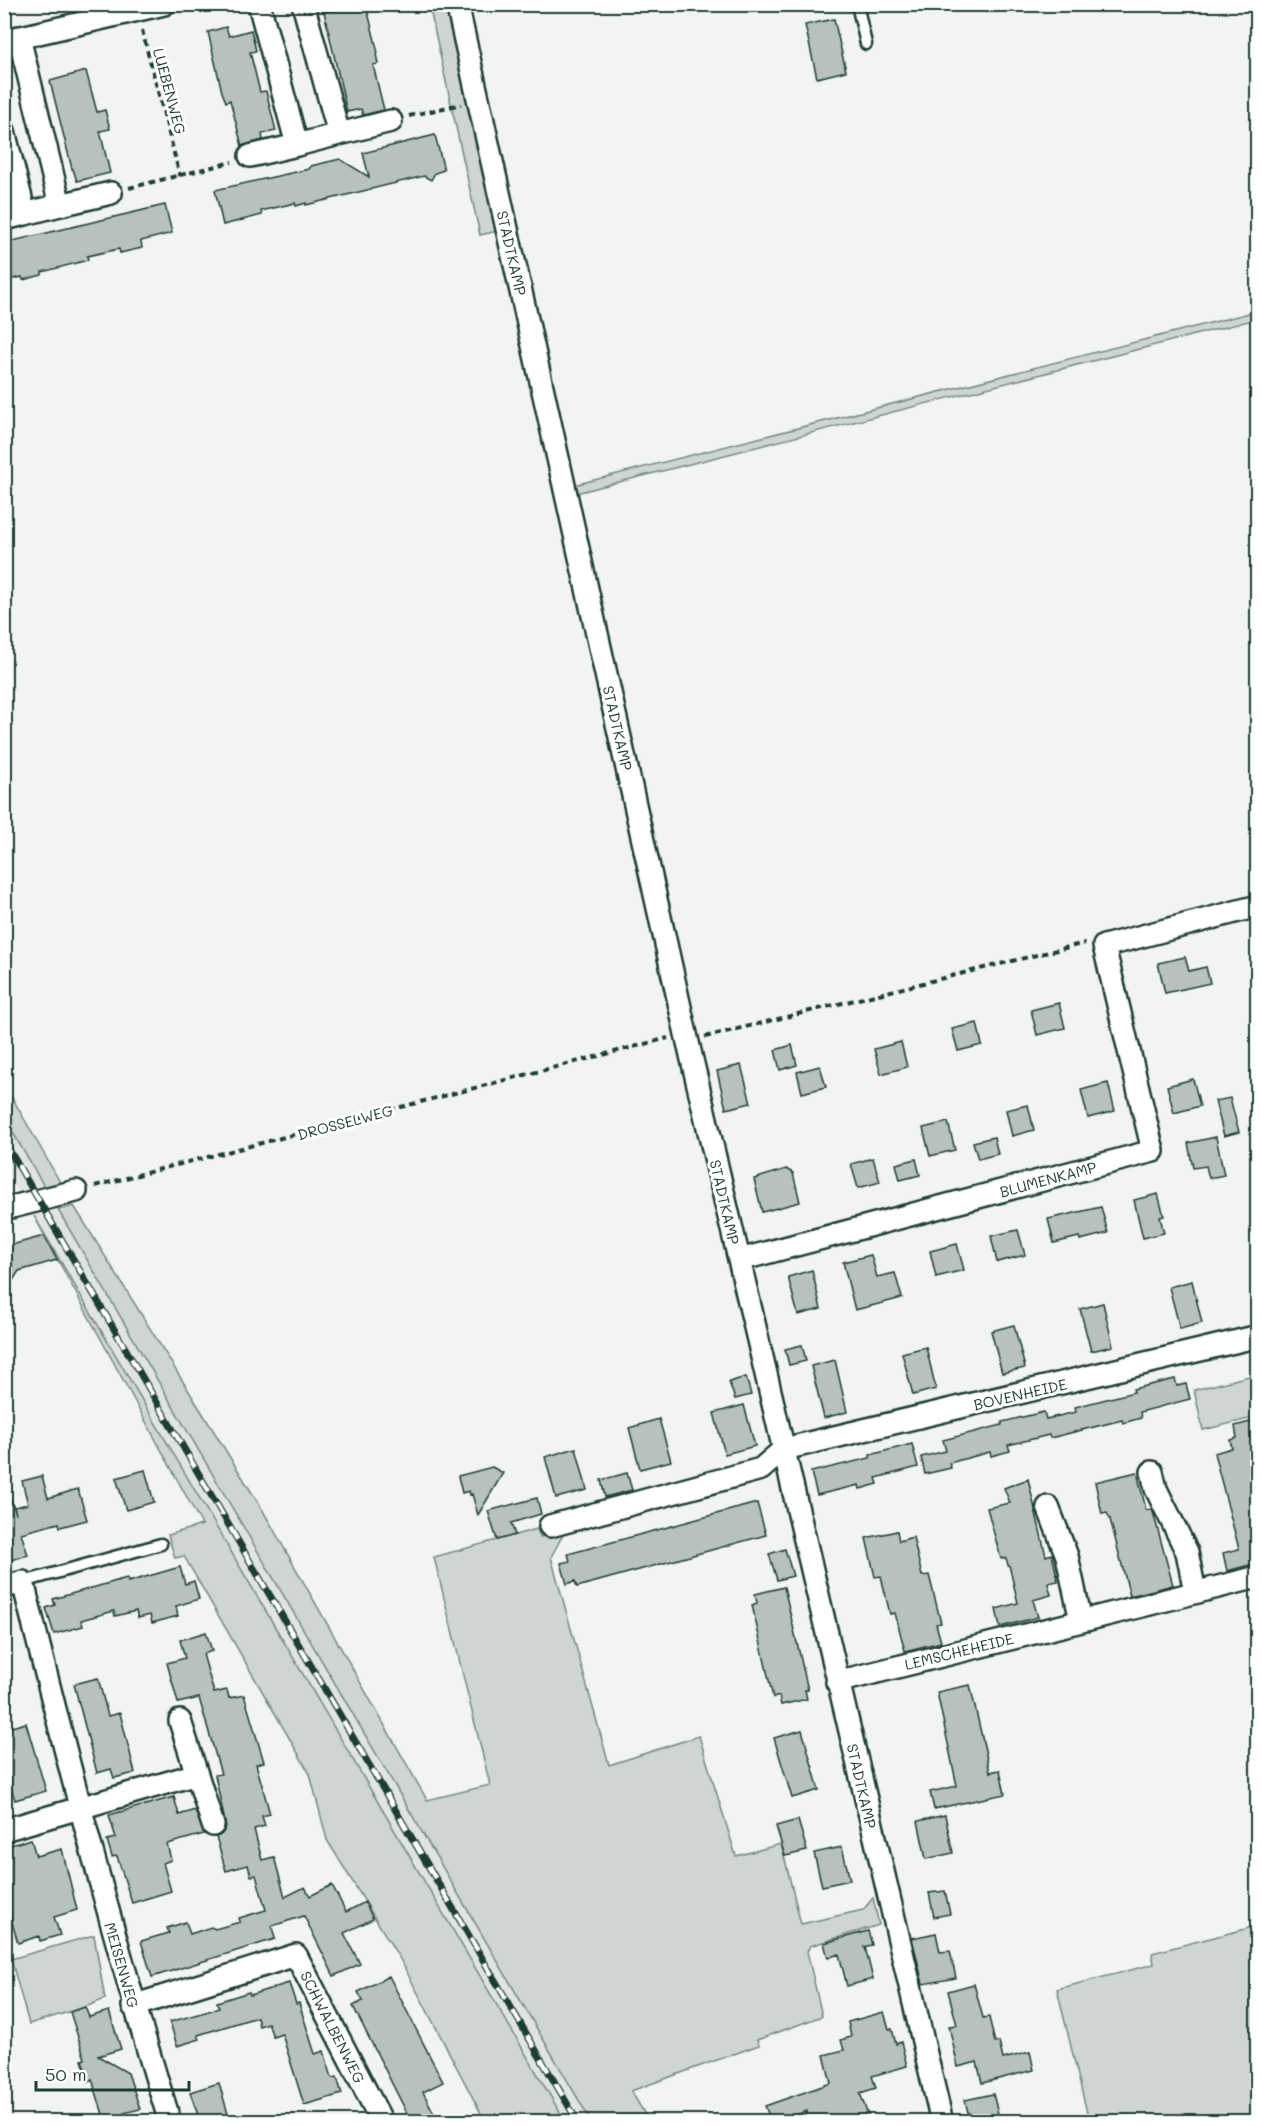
<svg xmlns="http://www.w3.org/2000/svg" width="1262" height="2126" font-family="Mali,sans-serif">
	<style>
		.built { fill: #e0e4e3 }
		.green { fill: #ced5d3; stroke: #768984; stroke-width: 1.5 }
		.building { fill: #b7c1bd; stroke: #1f3d34; stroke-width: 1.5 }
		.lines { fill: none; stroke-linecap: round; stroke-linejoin: round }
		.service-casing { stroke: #1f3d34; stroke-width: 15 }
		.minor-casing { stroke: #1f3d34; stroke-width: 26 }
		.path { stroke: #1f3d34; stroke-width: 4; stroke-dasharray: 6 4.5; stroke-linecap: butt }
		.service { stroke: #fff; stroke-width: 10 }
		.minor { stroke: #fff; stroke-width: 21 }
		.rail-casing { stroke: #1f3d34; stroke-width: 7 }
		.rail { stroke: #fff; stroke-width: 4.5; stroke-dasharray: 14; stroke-linecap: butt }
		.labels { text-anchor: middle; dominant-baseline: central; stroke-width: 6; stroke-linejoin: round; paint-order: stroke }
		.street-label { font-size: 15px; fill: #1f3d34; stroke: #fff }
	</style>
	<rect width="100%" height="100%" fill="#f2f3f3"/>
	<filter id="ink" filterUnits="userSpaceOnUse"><feTurbulence type="fractalNoise" baseFrequency=".0167" numOctaves="2"/><feDisplacementMap in="SourceGraphic" scale="12" xChannelSelector="R" yChannelSelector="G"/><feConvolveMatrix kernelMatrix="1 2 1 2 8 2 1 2 1" color-interpolation-filters="sRGB"/></filter>
	<g filter="url(#ink)">
		<path class="built" d="M 4,1119 L 45,1188 L 19,1194 L 5,1169 Z
			M 58,1210 L 591,2121 L 565,2121 L 34,1216 Z"/>
		<path class="green" d="M 429,5 L 447,5 L 498,231 L 480,235 Z
			M 1257,311 L 1257,319 L 576,493 L 574,485 Z
			M 5,1085 L 61,1184 L 45,1188 L 5,1119 Z
			M 74,1206 L 262,1509 L 427,1800 L 490,1785 L 434,1557 L 537,1529 L 540,1537 L 565,1531 L 551,1557 L 609,1765 L 699,1736 L 736,1856 L 781,1844 L 801,1924 L 863,1910 L 873,1898 L 879,1925 L 810,1946 L 807,1951 L 822,2016 L 757,2040 L 759,2045 L 631,2091 L 649,2121 L 591,2121 L 58,1210 Z
			M 34,1216 L 565,2121 L 485,2121 L 400,1959 L 327,1840 L 310,1774 L 184,1556 L 175,1558 L 168,1535 L 202,1525 Z
			M 1257,1374 L 1257,1417 L 1203,1430 L 1194,1390 Z
			M 1257,1926 L 1257,2121 L 1089,2121 L 1057,1989 L 1154,1964 L 1152,1953 Z
			M 94,1935 L 105,1999 L 85,2007 L 29,2024 L 11,1959 Z"/>
		<path class="building" d="M 353,4 L 366,4 L 378,53 L 376,54 L 378,64 L 373,65 L 384,110 L 363,115 L 361,109 L 347,112 L 324,12 Z
			M 834,19 L 846,71 L 817,78 L 805,25 Z
			M 226,27 L 229,36 L 251,30 L 256,51 L 250,52 L 260,92 L 266,91 L 276,131 L 262,134 L 263,140 L 242,146 L 230,100 L 226,102 L 222,92 L 208,32 Z
			M 86,71 L 97,112 L 105,110 L 110,129 L 100,131 L 110,173 L 77,181 L 73,169 L 72,169 L 50,81 Z
			M 435,135 L 444,170 L 435,173 L 431,180 L 424,176 L 306,205 L 306,203 L 296,206 L 295,203 L 261,211 L 262,215 L 223,225 L 215,190 L 309,169 L 311,166 L 340,159 L 369,177 L 363,153 Z
			M 165,205 L 172,233 L 141,241 L 142,248 L 120,253 L 119,249 L 87,256 L 88,260 L 42,272 L 42,275 L 23,280 L 22,277 L 4,281 L 4,243 Z
			M 1185,957 L 1189,971 L 1206,967 L 1210,983 L 1165,993 L 1158,963 Z
			M 1059,1003 L 1065,1028 L 1037,1035 L 1031,1010 Z
			M 977,1023 L 982,1045 L 958,1051 L 952,1029 Z
			M 901,1042 L 907,1067 L 881,1074 L 874,1049 Z
			M 792,1045 L 797,1065 L 780,1070 L 775,1050 Z
			M 741,1065 L 751,1103 L 726,1109 L 717,1071 Z
			M 820,1066 L 826,1087 L 802,1093 L 797,1072 Z
			M 1193,1079 L 1200,1106 L 1174,1113 L 1167,1086 Z
			M 1108,1083 L 1115,1111 L 1088,1118 L 1081,1090 Z
			M 1230,1098 L 1239,1132 L 1224,1136 L 1215,1101 Z
			M 1028,1105 L 1034,1130 L 1012,1136 L 1006,1110 Z
			M 948,1122 L 955,1150 L 930,1156 L 923,1128 Z
			M 994,1137 L 998,1154 L 978,1159 L 973,1142 Z
			M 1216,1137 L 1224,1175 L 1209,1178 L 1206,1166 L 1193,1168 L 1188,1143 Z
			M 873,1158 L 880,1182 L 858,1188 L 851,1164 Z
			M 916,1159 L 920,1175 L 900,1180 L 896,1164 Z
			M 786,1169 L 793,1173 L 800,1202 L 762,1212 L 754,1179 Z
			M 1158,1194 L 1164,1216 L 1160,1217 L 1164,1233 L 1143,1238 L 1134,1200 Z
			M 1101,1207 L 1108,1233 L 1080,1240 L 1079,1237 L 1054,1243 L 1048,1219 Z
			M 1018,1230 L 1025,1255 L 997,1262 L 991,1236 Z
			M 44,1236 L 57,1260 L 19,1271 L 4,1294 L 4,1247 Z
			M 957,1244 L 964,1270 L 936,1277 L 930,1251 Z
			M 871,1255 L 877,1277 L 895,1273 L 902,1298 L 855,1310 L 843,1262 Z
			M 812,1270 L 821,1309 L 798,1315 L 788,1277 Z
			M 1192,1281 L 1202,1323 L 1180,1329 L 1169,1287 Z
			M 1103,1303 L 1113,1346 L 1091,1351 L 1080,1309 Z
			M 1014,1325 L 1025,1368 L 1002,1373 L 991,1331 Z
			M 802,1345 L 806,1361 L 789,1365 L 785,1349 Z
			M 926,1347 L 936,1389 L 913,1395 L 902,1353 Z
			M 835,1360 L 847,1412 L 824,1418 L 811,1366 Z
			M 746,1377 L 751,1395 L 735,1399 L 729,1382 Z
			M 1175,1379 L 1177,1386 L 1186,1384 L 1190,1399 L 1140,1412 L 1141,1418 L 1123,1423 L 1122,1420 L 1050,1438 L 1049,1435 L 1008,1445 L 1010,1451 L 991,1456 L 990,1452 L 949,1463 L 951,1468 L 925,1474 L 921,1457 L 946,1451 L 943,1440 L 1002,1425 L 1002,1422 L 1044,1412 L 1046,1419 L 1076,1412 L 1075,1407 L 1134,1392 L 1133,1389 Z
			M 744,1405 L 755,1446 L 725,1454 L 714,1413 Z
			M 659,1419 L 671,1461 L 640,1469 L 629,1428 Z
			M 1254,1421 L 1257,1435 L 1257,1443 L 1253,1444 L 1257,1467 L 1257,1563 L 1227,1571 L 1223,1553 L 1239,1549 L 1214,1453 L 1232,1448 L 1230,1440 L 1237,1438 L 1235,1426 Z
			M 912,1444 L 918,1467 L 876,1478 L 878,1484 L 860,1489 L 859,1485 L 817,1495 L 811,1472 L 870,1458 L 870,1455 Z
			M 576,1448 L 587,1490 L 556,1498 L 545,1457 Z
			M 492,1467 L 503,1473 L 478,1515 L 472,1494 L 470,1495 L 469,1491 L 462,1493 L 458,1476 Z
			M 145,1470 L 154,1502 L 126,1510 L 116,1478 Z
			M 1137,1472 L 1146,1510 L 1152,1509 L 1153,1512 L 1173,1585 L 1130,1596 L 1110,1519 L 1107,1513 L 1102,1514 L 1095,1482 Z
			M 627,1473 L 632,1490 L 605,1497 L 601,1480 Z
			M 42,1476 L 48,1498 L 78,1489 L 87,1520 L 60,1527 L 59,1523 L 21,1533 L 28,1555 L 4,1562 L 4,1492 L 8,1491 L 16,1514 L 14,1507 L 28,1504 L 22,1481 Z
			M 1028,1479 L 1046,1556 L 1052,1554 L 1058,1581 L 1048,1583 L 1051,1595 L 1033,1600 L 1038,1617 L 1000,1627 L 996,1609 L 1018,1603 L 1009,1565 L 1008,1565 L 1006,1558 L 1001,1559 L 987,1508 L 1010,1503 L 1004,1488 Z
			M 537,1498 L 541,1514 L 511,1523 L 515,1535 L 497,1540 L 488,1511 Z
			M 757,1503 L 766,1535 L 577,1587 L 575,1581 L 567,1584 L 561,1563 L 570,1561 L 568,1554 Z
			M 897,1531 L 899,1541 L 913,1537 L 922,1576 L 929,1575 L 941,1623 L 936,1624 L 941,1642 L 905,1651 L 895,1613 L 890,1614 L 881,1576 L 875,1577 L 866,1538 Z
			M 785,1549 L 793,1576 L 777,1580 L 769,1554 Z
			M 180,1567 L 185,1584 L 194,1581 L 199,1599 L 176,1606 L 178,1616 L 152,1623 L 150,1615 L 138,1618 L 136,1611 L 115,1616 L 114,1611 L 81,1620 L 83,1626 L 54,1634 L 46,1608 L 55,1605 L 53,1599 L 127,1578 L 128,1582 Z
			M 784,1587 L 808,1690 L 805,1690 L 807,1699 L 781,1705 L 779,1696 L 773,1698 L 752,1605 L 757,1603 L 755,1594 Z
			M 206,1632 L 212,1651 L 203,1654 L 214,1693 L 227,1690 L 229,1698 L 244,1695 L 264,1762 L 256,1764 L 270,1814 L 262,1816 L 265,1826 L 254,1829 L 262,1860 L 274,1857 L 285,1897 L 305,1887 L 310,1896 L 332,1885 L 346,1912 L 365,1902 L 373,1919 L 344,1933 L 360,1964 L 334,1976 L 304,1916 L 272,1926 L 275,1939 L 152,1977 L 141,1941 L 169,1933 L 167,1928 L 186,1922 L 190,1934 L 211,1927 L 215,1929 L 240,1922 L 239,1918 L 266,1910 L 256,1875 L 251,1876 L 248,1865 L 226,1871 L 216,1837 L 222,1834 L 226,1827 L 215,1775 L 221,1774 L 199,1698 L 178,1703 L 167,1663 L 185,1658 L 180,1640 Z
			M 98,1678 L 108,1716 L 120,1713 L 135,1773 L 114,1778 L 111,1769 L 97,1773 L 74,1684 Z
			M 970,1685 L 990,1772 L 1000,1770 L 1005,1794 L 934,1809 L 930,1792 L 957,1786 L 937,1692 Z
			M 26,1723 L 46,1791 L 15,1800 L 4,1765 L 4,1729 Z
			M 802,1730 L 819,1790 L 792,1798 L 774,1738 Z
			M 174,1797 L 179,1815 L 195,1810 L 204,1834 L 167,1844 L 171,1860 L 163,1863 L 171,1891 L 132,1903 L 117,1856 L 112,1857 L 107,1840 L 116,1838 L 109,1815 Z
			M 945,1815 L 953,1853 L 926,1859 L 918,1821 Z
			M 798,1820 L 807,1851 L 785,1856 L 776,1826 Z
			M 31,1839 L 36,1856 L 62,1849 L 77,1910 L 54,1917 L 60,1935 L 40,1941 L 39,1936 L 18,1943 L 4,1895 L 4,1847 Z
			M 842,1847 L 850,1880 L 822,1886 L 814,1853 Z
			M 945,1891 L 950,1914 L 934,1917 L 929,1893 Z
			M 868,1931 L 872,1945 L 863,1947 L 865,1947 L 873,1979 L 847,1986 L 839,1954 L 828,1958 L 824,1943 Z
			M 936,1933 L 940,1952 L 950,1951 L 956,1978 L 923,1984 L 912,1938 Z
			M 389,1976 L 443,2082 L 423,2092 L 438,2121 L 411,2121 L 353,2006 L 363,2001 L 358,1992 Z
			M 289,1983 L 296,2004 L 299,2003 L 315,2054 L 324,2051 L 332,2078 L 337,2077 L 342,2094 L 304,2105 L 282,2034 L 273,2037 L 268,2023 L 259,2026 L 257,2017 L 198,2035 L 200,2039 L 177,2046 L 170,2022 L 219,2008 L 217,2002 L 249,1992 L 250,1995 Z
			M 974,1984 L 983,2018 L 989,2017 L 995,2043 L 999,2042 L 1003,2059 L 1030,2052 L 1034,2070 L 982,2083 L 977,2062 L 958,2067 L 949,2026 L 957,2025 L 948,1991 Z
			M 85,2007 L 89,2017 L 109,2011 L 121,2049 L 98,2056 L 128,2073 L 140,2109 L 124,2113 L 127,2121 L 105,2121 L 92,2079 L 89,2081 L 82,2060 L 85,2059 L 70,2012 Z
			M 884,2012 L 889,2029 L 892,2029 L 896,2044 L 901,2042 L 907,2066 L 872,2076 L 876,2088 L 860,2093 L 870,2121 L 808,2121 L 807,2111 L 779,2121 L 771,2121 L 765,2106 L 831,2083 L 824,2055 L 844,2050 L 841,2040 L 851,2037 L 848,2022 Z
			M 219,2083 L 228,2114 L 200,2121 L 190,2092 Z
			M 993,2094 L 1000,2121 L 970,2121 L 965,2100 Z"/>
		<g class="lines">
			<defs>
				<path id="service" d="M 857,4 L 866,44
					M 23,1582 L 161,1544"/>
				<path id="minor" d="M 259,4 L 297,145 L 339,134 L 303,4
					M 457,4 L 686,1034 L 942,2122
					M 4,41 L 164,4
					M 4,131 L 25,214 L 60,205 L 19,37
					M 339,134 L 391,121
					M 250,156 L 297,145
					M 60,205 L 111,193
					M 4,219 L 25,214
					M 4,1209 L 76,1191
					M 739,1260 L 1153,1151 L 1104,946 L 1258,906
					M 1152,1472 L 1156,1489 L 1187,1552 L 1195,1592
					M 1048,1507 L 1067,1556 L 1081,1621
					M 550,1526 L 761,1469 L 784,1449 L 1255,1337
					M 4,1587 L 23,1582 C 68,1763 114,1943 170,2122
					M 837,1682 L 1258,1577
					M 180,1721 L 213,1825
					M 4,1830 L 197,1774
					M 133,2006 L 296,1955 L 382,2122"/>
			</defs>
			<use href="#service" class="service-casing"/>
			<use href="#minor" class="minor-casing"/>
			<path class="path" d="M 142,30 L 180,176
				M 409,116 L 461,104
				M 129,188 L 232,162
				M 705,1037 L 1085,943
				M 95,1186 L 668,1038"/>
			<use href="#service" class="service"/>
			<use href="#minor" class="minor"/>
			<defs>
				<path id="rail" d="M 4,1141 L 578,2122"/>
			</defs>
			<use href="#rail" class="rail-casing"/>
			<use href="#rail" class="rail"/>
		</g>
	</g>
	<g class="labels">
		<g class="street-label">
			<text transform="translate(170 91) rotate(75)">LUEBENWEG</text>
			<text transform="translate(512 253) rotate(77)">STADTKAMP</text>
			<text transform="translate(618 728) rotate(77)">STADTKAMP</text>
			<text transform="translate(345 1122) rotate(-15)">DROSSELWEG</text>
			<text transform="translate(1048 1179) rotate(-15)">BLUMENKAMP</text>
			<text transform="translate(725 1202) rotate(77)">STADTKAMP</text>
			<text transform="translate(1020 1394) rotate(-13)">BOVENHEIDE</text>
			<text transform="translate(959 1651) rotate(-14)">LEMSCHEHEIDE</text>
			<text transform="translate(862 1786) rotate(77)">STADTKAMP</text>
			<text transform="translate(122 1965) rotate(74)">MEISENWEG</text>
			<text transform="translate(333 2027) rotate(63)">SCHWALBENWEG</text>
		</g>
	</g>
	<rect width="1262" height="2126" fill="none" stroke="#fff" stroke-width="24"/>
	<rect x="12" y="12" width="1238" height="2102" fill="none" stroke="#1f3d34" stroke-width="2" filter="url(#ink)"/>
	<path d="M36 2081v9h153v-9" fill="none" stroke="#1f3d34" stroke-width="3"/>
	<text x="45" y="2081" font-size="18" fill="#1f3d34" stroke="#ffffff" stroke-width="4.5" paint-order="stroke">50 m</text>
</svg>
